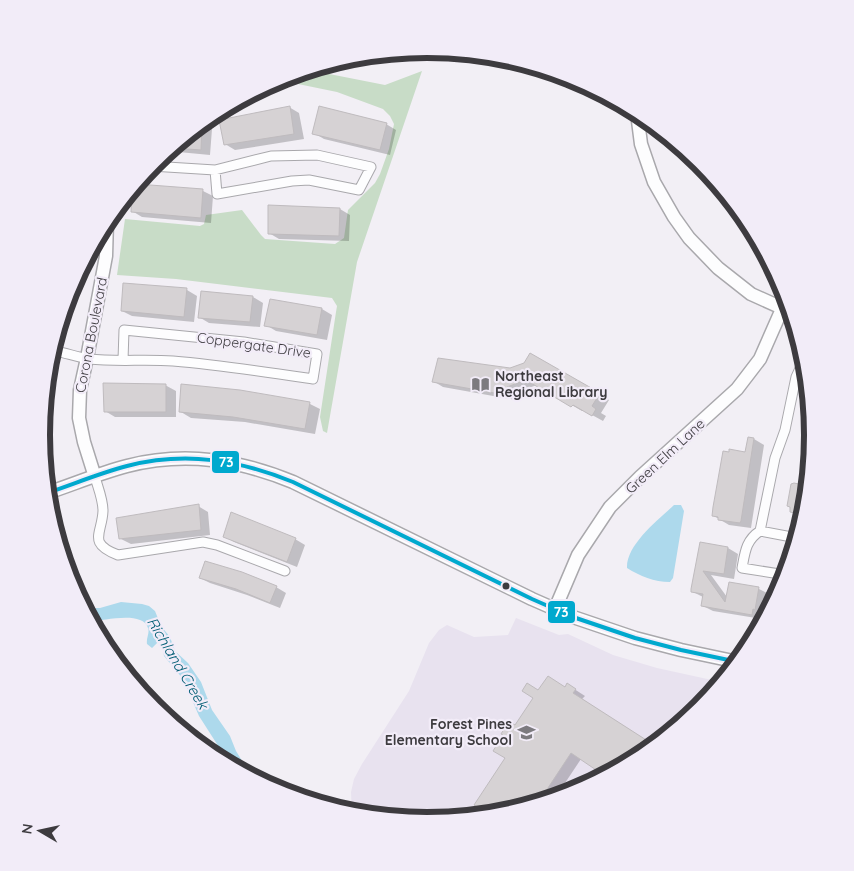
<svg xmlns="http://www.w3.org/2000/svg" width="854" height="871" font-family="Quicksand,sans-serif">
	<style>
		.built { fill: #e8e2ef }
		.forest { fill: #c8dcc7 }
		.water { fill: #add9ec }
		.shadow { fill: #0003 }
		.building { fill: #d6d2d4; stroke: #bfbbbe }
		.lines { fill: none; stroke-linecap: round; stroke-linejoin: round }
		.street-casing { stroke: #a9a8ac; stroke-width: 11 }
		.secondary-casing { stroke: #a9a8ac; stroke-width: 15 }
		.street { stroke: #fdfdfe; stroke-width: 9 }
		.secondary { stroke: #fdfdfe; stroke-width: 12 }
		.bus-1-casing { stroke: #f2ecf8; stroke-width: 8 }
		.bus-1 { stroke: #00a9ce; stroke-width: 4 }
		.bus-dot { fill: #3d3b3f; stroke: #f2ecf8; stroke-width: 2 }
		.labels { text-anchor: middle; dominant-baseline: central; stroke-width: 4.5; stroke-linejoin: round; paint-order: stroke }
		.street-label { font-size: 14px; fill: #3d3b3f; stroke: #f2ecf8 }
		.poi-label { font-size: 14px; font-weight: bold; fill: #3d3b3f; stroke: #f2ecf8; text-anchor: start }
		.water-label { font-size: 15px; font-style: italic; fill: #005d74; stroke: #f2ecf8 }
		.rim { fill: none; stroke: #3d3b3f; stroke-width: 6 }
		.line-badge { stroke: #f2ecf8; stroke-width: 2 }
		.badge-label { font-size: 14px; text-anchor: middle; font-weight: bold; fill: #fff }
	</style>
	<rect width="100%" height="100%" fill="#f2eff5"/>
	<path class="built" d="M 516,618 L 559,635 L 568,634 L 613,655 L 657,668 L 721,682 L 700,708 L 641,756 L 574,792 L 502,814 L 427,821 L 352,814 L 351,792 L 354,779 L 362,764 L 409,691 L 429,643 L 439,630 L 447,625 L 474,637 L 508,635 Z"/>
	<path class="forest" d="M 309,70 L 385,85 L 422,71 L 357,262 L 327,433 L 323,431 L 320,417 L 336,312 L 337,306 L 332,298 L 176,279 L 117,275 L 125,219 L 200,226 L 204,224 L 206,215 L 242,210 L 261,235 L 265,239 L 335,244 L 344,238 L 348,210 L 375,183 L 380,174 L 389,149 L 394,124 L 390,116 L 383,109 L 337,92 L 298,84 L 260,89 L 280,79 Z"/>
	<path class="water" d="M 674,505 L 681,505 L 684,511 L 673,578 L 670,582 C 654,582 640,576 627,568 C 626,545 658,520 674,505 Z
		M 121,602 L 142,604 L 149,606 L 155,611 L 161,626 L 170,637 L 175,651 L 188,663 L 201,682 L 212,710 L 230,736 L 236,751 L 252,777 L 231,766 L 199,716 L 183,679 L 164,656 L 162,644 L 158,642 L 152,648 L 147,644 C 146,638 150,633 148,628 C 143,610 103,621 91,621 L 84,608 L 100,608 Z"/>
	<path class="shadow" d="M 289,107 L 299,113 L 304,139 L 235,150 L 225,144 Z
		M 202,124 L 212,129 L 210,155 L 168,151 Z
		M 386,124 L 396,130 L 390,155 L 324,139 L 314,133 Z
		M 136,185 L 203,191 L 213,196 L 211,223 L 142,217 L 132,211 L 134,188 Z
		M 340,209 L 350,215 L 349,241 L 279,239 L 269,233 Z
		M 124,284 L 187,290 L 197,296 L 194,322 L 132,316 L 122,311 Z
		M 202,292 L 253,297 L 263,303 L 260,327 L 209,323 L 199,317 Z
		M 322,309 L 332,315 L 327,340 L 276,331 L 266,325 Z
		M 530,355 L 609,400 L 601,413 L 606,416 L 603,421 L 583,410 L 582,411 L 537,385 L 517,392 L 516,400 L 443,387 L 433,381 L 510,369 L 525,364 Z
		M 165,385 L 176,391 L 176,417 L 115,417 L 105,411 Z
		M 239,391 L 310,404 L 320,409 L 315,434 L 245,422 L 191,418 L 181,412 Z
		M 810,405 L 813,436 L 812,446 L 804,441 Z
		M 754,439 L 764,445 L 751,528 L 729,525 L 714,516 Z
		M 808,487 L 805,511 L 803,517 L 801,517 L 791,511 Z
		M 198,506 L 208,512 L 210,535 L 131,544 L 121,539 Z
		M 224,536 L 295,539 L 305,545 L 297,567 L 234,542 Z
		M 701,543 L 728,548 L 738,554 L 734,579 L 711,575 L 727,597 L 730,583 L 759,589 L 769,594 L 765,614 L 763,614 L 762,619 L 713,611 L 703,606 L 703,597 L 693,592 Z
		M 200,578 L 276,587 L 286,593 L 280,608 L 247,595 L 210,583 Z
		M 775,591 L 779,592 L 773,602 Z
		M 568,685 L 585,696 L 582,699 L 654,746 L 641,756 L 606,775 L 581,759 L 555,798 L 502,814 L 482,815 L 507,758 L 516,726 L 539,691 L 566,688 Z"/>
	<path class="building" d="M 290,106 L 294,134 L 224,145 L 219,120 Z
		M 319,106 L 387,123 L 380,150 L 312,134 Z
		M 202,124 L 201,150 L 173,148 Z
		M 137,184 L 203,189 L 201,218 L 131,212 L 132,189 Z
		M 268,205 L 340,208 L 339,236 L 268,234 Z
		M 123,283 L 187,288 L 184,317 L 121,311 Z
		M 201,291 L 253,296 L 250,322 L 198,318 Z
		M 270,299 L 322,308 L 317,335 L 264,326 Z
		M 530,353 L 600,393 L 592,406 L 596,409 L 592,416 L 573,405 L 571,407 L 526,380 L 507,387 L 506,395 L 432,382 L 438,358 L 510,368 L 524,363 Z
		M 103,383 L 166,384 L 166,412 L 104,412 Z
		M 181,384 L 240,390 L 310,402 L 305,429 L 233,417 L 179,412 Z
		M 807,407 L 810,407 L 812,441 L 802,439 Z
		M 748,437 L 754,438 L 741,521 L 740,523 L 718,520 L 718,517 L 712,516 L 713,507 L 723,451 L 729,452 L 729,449 L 745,452 Z
		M 794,483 L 808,486 L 804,515 L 790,512 L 790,507 L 787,506 L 791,484 Z
		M 199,504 L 201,530 L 119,539 L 116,518 Z
		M 231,512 L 296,538 L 287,562 L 223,537 Z
		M 700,542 L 728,547 L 724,574 L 703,571 L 725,602 L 729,582 L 759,587 L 755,610 L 753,609 L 752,615 L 701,606 L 703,594 L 691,592 L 691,589 Z
		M 205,561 L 242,572 L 277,586 L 270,603 L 236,589 L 199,578 Z
		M 548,676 L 565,687 L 567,683 L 576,689 L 573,693 L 654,745 L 641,756 L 605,776 L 571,753 L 538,803 L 502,814 L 480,816 L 483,811 L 474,805 L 505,758 L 493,751 L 503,735 L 501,734 L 509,721 L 515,725 L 533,698 L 522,691 L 527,683 L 538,690 Z"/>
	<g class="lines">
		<defs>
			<path id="street" d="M 151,166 L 215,170 L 271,156 L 317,155 L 371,167 L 359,190 L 309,180 L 292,181 L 217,194 L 215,170
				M 55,351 C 66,353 77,357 89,359 C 116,362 145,359 173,361 C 220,365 266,372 313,379 L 317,354 L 244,342 L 124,330 L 123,360
				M 47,426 L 46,391 L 55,351 L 62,329 L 66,302
				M 95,477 C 98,488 103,499 103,511 C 102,534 87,543 118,555 L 203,542 L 217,545 L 285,571
				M 760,531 C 746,540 745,552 742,568 L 786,575
				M 797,538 L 760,531 L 775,458 L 785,430 L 796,377 L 803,362 L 805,361"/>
			<path id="secondary" d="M 637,113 L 641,144 L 654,182 L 674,217 L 689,238 L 718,268 L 751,294 L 791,312
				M 95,477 L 84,442 L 79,418 L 80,390 L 87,358 L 106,256 L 107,220
				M 47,493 C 74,484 100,473 127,466 C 186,451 239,460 293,482 L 532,599 L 573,617 L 635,638 L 681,650 L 738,662
				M 555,609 L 578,555 L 610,507 L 640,477 L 737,389 L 760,359 L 782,309"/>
		</defs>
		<use href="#street" class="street-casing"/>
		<use href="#secondary" class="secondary-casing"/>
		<use href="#street" class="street"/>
		<use href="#secondary" class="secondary"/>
		<defs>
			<path id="bus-1" d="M 47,493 C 74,484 100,473 127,466 C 186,451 239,460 293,482 L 532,599 L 573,617 L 635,638 L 681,650 L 738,662"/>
		</defs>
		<use href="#bus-1" class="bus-1-casing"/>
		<use href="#bus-1" class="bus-1"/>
	</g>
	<defs>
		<symbol id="library-bare" viewBox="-9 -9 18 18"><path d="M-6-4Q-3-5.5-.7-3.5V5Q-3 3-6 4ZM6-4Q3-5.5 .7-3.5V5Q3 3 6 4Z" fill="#7c7a7f" stroke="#f2ecf8" stroke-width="2.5" paint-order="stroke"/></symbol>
		<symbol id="school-bare" viewBox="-9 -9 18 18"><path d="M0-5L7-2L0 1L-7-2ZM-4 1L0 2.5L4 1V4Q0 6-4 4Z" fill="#7c7a7f" stroke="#f2ecf8" stroke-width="2.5" paint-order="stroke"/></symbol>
	</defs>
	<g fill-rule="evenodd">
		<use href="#library-bare" x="468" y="372" width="25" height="25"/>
		<use href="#school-bare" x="514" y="720" width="25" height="25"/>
	</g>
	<circle class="bus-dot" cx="506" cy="586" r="4.5"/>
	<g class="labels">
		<g class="street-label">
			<text transform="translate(91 335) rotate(-79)">Corona Boulevard</text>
			<text transform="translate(254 345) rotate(8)">Coppergate Drive</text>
			<text transform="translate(665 456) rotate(-43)">Green Elm Lane</text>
		</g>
		<g class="poi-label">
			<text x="495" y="376">Northeast<tspan x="495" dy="16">Regional Library</tspan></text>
			<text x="512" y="724" text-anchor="end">Forest Pines<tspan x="512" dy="16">Elementary School</tspan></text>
		</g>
		<g class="water-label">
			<text transform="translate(178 663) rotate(59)">Richland Creek</text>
		</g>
	</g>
	<path d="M0 0H854V871H0ZM50 435a377 377 0 1 1 754 0a377 377 0 1 1-754 0Z" fill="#f2ecf8" fill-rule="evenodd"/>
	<path class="rim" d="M50 435a377 377 0 1 1 754 0a377 377 0 1 1-754 0Z"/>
	<g class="line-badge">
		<rect x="211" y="450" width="29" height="24" rx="5" fill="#00a9ce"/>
		<rect x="547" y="600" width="29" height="24" rx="5" fill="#00a9ce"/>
	</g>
	<g class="badge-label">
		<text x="226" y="467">73</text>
		<text x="561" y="617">73</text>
	</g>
	<g transform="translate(40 831) rotate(279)" stroke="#f2ecf8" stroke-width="4" paint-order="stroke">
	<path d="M0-4L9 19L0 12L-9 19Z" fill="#3d3b3f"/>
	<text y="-8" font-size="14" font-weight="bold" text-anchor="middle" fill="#3d3b3f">N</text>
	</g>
</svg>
